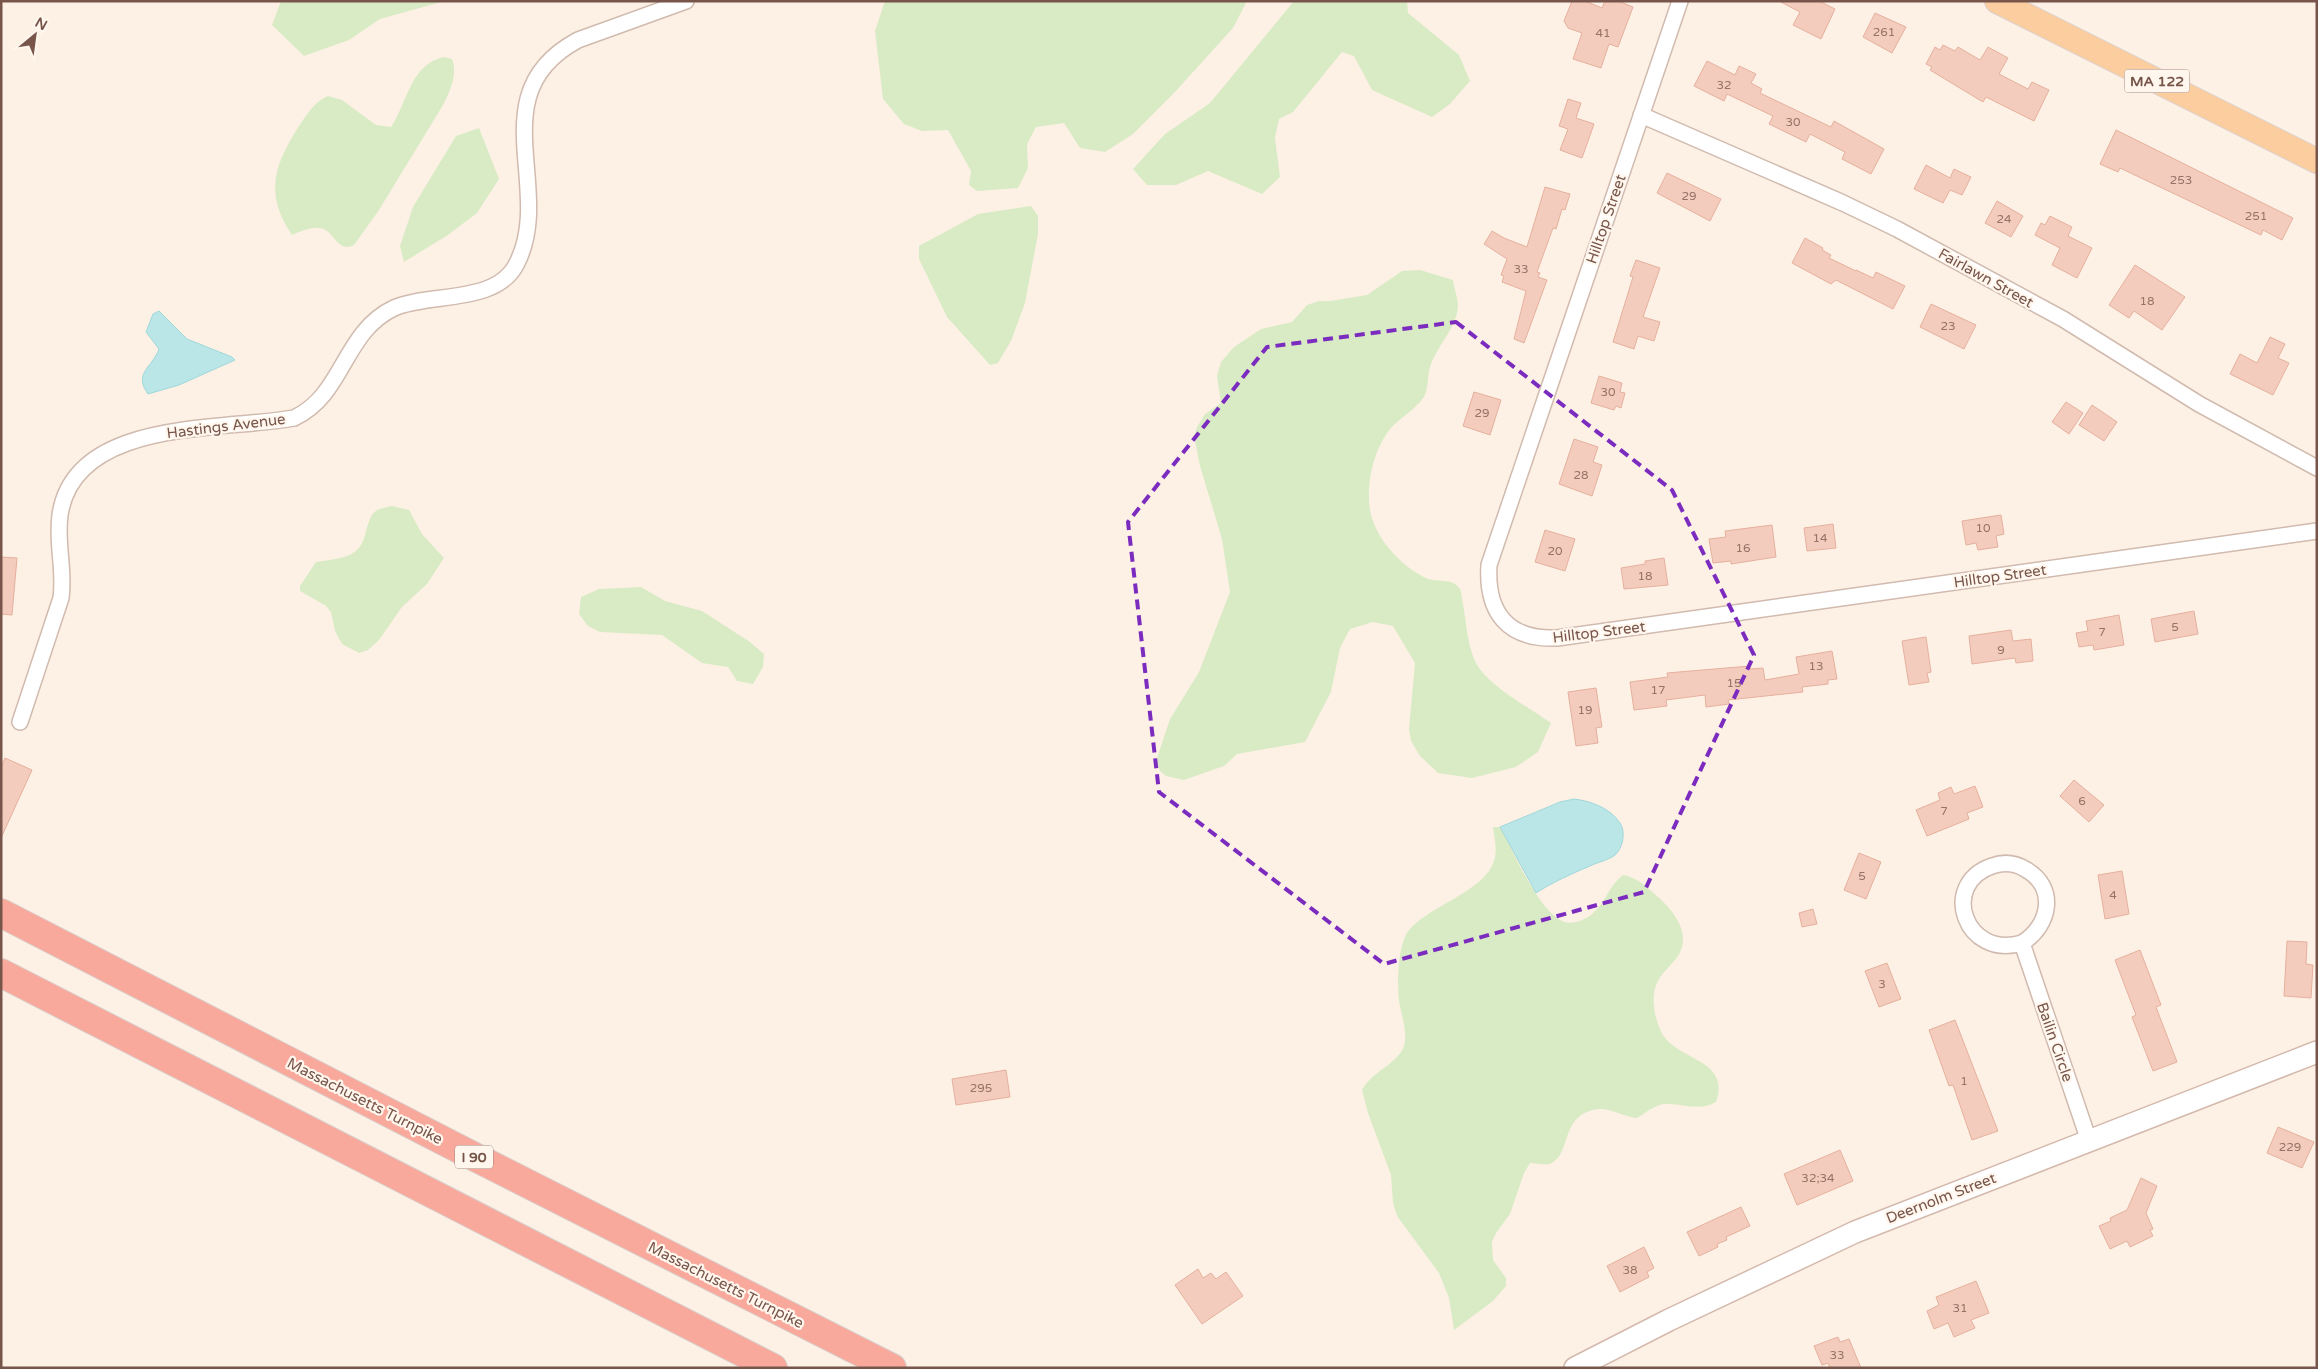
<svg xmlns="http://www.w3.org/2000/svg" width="2318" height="1369" font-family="'Varela Round',sans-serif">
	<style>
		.green { fill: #d9ebc4 }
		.water { fill: #bae6e7; stroke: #a0d7d9 }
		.building { fill: #f3ccbd; stroke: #e6b09d }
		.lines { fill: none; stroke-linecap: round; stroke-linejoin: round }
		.street-casing { stroke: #d1baae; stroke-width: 18 }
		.secondary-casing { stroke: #d4b9ac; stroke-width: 24 }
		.primary-casing { stroke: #d9cfcc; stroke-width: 26 }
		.highway-casing { stroke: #d9cfcc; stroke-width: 30 }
		.street { stroke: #fff; stroke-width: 15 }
		.secondary { stroke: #fff; stroke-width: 21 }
		.primary { stroke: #fccd9e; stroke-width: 24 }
		.highway { stroke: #f8a99c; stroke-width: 28 }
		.marked { fill: none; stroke: #7b2cbf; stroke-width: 4; stroke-dasharray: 10 6; stroke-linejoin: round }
		.labels { text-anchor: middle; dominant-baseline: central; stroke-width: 4.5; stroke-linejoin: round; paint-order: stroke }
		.number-label { font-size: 12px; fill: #967367 }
		.shield { fill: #fff6ed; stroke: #a0857b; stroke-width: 1 }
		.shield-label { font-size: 14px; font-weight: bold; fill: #77554a }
		.street-label { font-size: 15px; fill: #77554a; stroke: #fff6ed }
	</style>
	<rect width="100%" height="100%" fill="#fdf1e6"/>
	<path class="green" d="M 281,1 L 445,1 L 380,19 L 349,40 L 304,56 L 272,25 Z
		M 885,1 L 1247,1 L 1233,28 L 1174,93 L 1133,134 L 1105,152 L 1080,148 L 1064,123 L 1036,127 L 1027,144 L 1028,168 L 1018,188 L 977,191 L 969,185 L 971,171 L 948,130 L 922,131 L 904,124 L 883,99 L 875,31 Z
		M 1294,1 L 1407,1 L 1408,13 L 1459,55 L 1470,81 L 1450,104 L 1432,117 L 1372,90 L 1354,56 L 1342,52 L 1293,112 L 1279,119 L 1275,138 L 1280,177 L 1262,194 L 1208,171 L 1176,185 L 1147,185 L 1133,169 L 1165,134 L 1210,103 Z
		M 444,57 L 452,59 C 458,74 450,91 443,105 L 379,210 L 354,245 C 336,254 335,229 319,228 C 310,227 300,232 292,235 C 264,194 274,165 299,126 C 308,113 314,102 328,96 L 342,100 L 376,125 L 391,127 C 408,102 410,64 444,57 Z
		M 479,128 L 499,179 L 477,213 L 448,235 L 404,262 L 400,246 L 413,207 L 456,136 Z
		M 1031,206 L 1038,216 L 1038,234 L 1025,303 L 1011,341 L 998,363 L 990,365 L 947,317 L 919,259 L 919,246 L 978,214 Z
		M 1420,270 L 1453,280 C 1454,288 1458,298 1458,306 C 1457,327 1438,345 1431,364 C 1427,373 1429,388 1424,397 C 1416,409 1401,417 1391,428 C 1372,450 1363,494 1373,521 C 1381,544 1404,568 1426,578 C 1436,583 1453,577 1460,589 C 1462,593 1462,600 1463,604 C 1466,621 1467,640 1473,656 C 1481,683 1528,706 1551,723 L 1538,752 L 1516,767 L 1472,778 L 1438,773 L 1420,756 L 1411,741 L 1409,729 L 1415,663 L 1393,626 L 1373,622 L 1350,629 L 1340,648 L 1331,692 L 1305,742 L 1237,754 L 1224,766 L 1184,780 L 1166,776 L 1160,771 L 1156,761 L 1170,719 L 1199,672 L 1230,592 L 1222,539 L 1200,466 L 1194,436 L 1197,427 L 1205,414 L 1221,403 L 1217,376 L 1221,362 L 1234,347 L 1261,329 L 1292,322 L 1307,305 L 1319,301 L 1330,301 L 1367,295 L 1402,271 Z
		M 392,506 L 409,510 L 422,534 L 444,558 L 427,584 L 402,607 L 379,640 L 368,650 L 359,653 L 342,644 L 335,631 L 331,612 L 326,606 L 300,591 L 300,586 L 316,562 C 328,560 349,559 358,549 C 368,539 365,518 377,510 C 381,508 388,507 392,506 Z
		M 641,587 L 665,601 L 702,611 L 750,642 L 764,654 L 763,667 L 753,684 L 737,681 L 728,667 L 702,663 L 662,635 L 600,632 L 588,626 L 579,614 L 581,597 L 599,589 Z
		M 1493,827 L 1500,827 C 1513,851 1537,907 1560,920 C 1569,926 1584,921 1592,914 C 1605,904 1609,885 1623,875 C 1637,877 1647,887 1658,897 C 1674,911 1692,934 1678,956 C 1672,965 1661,973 1657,983 C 1650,997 1655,1022 1663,1035 C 1680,1061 1731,1060 1716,1102 C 1699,1112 1683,1103 1665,1104 C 1656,1104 1644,1114 1637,1118 C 1625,1117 1610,1108 1598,1109 C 1558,1115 1573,1156 1549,1164 C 1544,1165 1535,1163 1530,1163 L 1524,1173 L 1510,1214 L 1496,1233 L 1492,1242 L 1493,1260 L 1506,1278 L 1506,1286 L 1493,1301 L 1454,1330 L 1449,1298 L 1439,1273 L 1397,1216 L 1393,1203 L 1391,1175 L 1368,1113 L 1362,1090 C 1371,1072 1399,1063 1404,1046 C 1408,1032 1401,1014 1399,1001 C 1397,984 1398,947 1407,933 C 1427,905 1488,892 1495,857 C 1497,848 1494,836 1493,827 Z"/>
	<path class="water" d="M 159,311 L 187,339 L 232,357 L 235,360 L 179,385 L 148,394 C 133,373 152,368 159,349 L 146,332 L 153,314 Z
		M 1574,799 C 1591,801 1610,808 1620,823 C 1626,832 1623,848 1615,855 C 1609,860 1598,862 1590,866 C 1571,874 1553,882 1536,893 L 1500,827 L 1560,802 Z"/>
	<path class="building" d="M 1572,1 L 1585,1 L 1602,8 L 1605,1 L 1618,1 L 1633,7 L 1618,47 L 1609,44 L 1601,68 L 1573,59 L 1582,33 L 1568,28 L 1564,21 Z
		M 1779,1 L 1819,1 L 1835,9 L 1821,39 L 1793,25 L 1800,12 Z
		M 1875,13 L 1906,27 L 1892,53 L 1863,37 Z
		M 1943,45 L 1955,51 L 1958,47 L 1980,60 L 1988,47 L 2008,58 L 1999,74 L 2028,89 L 2032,82 L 2049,90 L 2034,121 L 1986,97 L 1983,102 L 1930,70 L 1932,67 L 1926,64 L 1935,47 L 1940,50 Z
		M 1707,61 L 1735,75 L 1739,66 L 1756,74 L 1751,83 L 1762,89 L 1760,93 L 1831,127 L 1834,121 L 1884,149 L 1871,174 L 1842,159 L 1845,152 L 1810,134 L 1806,142 L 1769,124 L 1773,116 L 1727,94 L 1724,101 L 1694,86 Z
		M 1568,99 L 1581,103 L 1576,118 L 1594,124 L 1582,158 L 1560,150 L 1568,129 L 1559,126 Z
		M 2116,130 L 2293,218 L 2282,240 L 2263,230 L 2261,235 L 2120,168 L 2118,172 L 2100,164 Z
		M 1926,165 L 1950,178 L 1954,169 L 1971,177 L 1962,195 L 1950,190 L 1943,203 L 1914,189 Z
		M 1667,173 L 1721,199 L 1710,221 L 1657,193 Z
		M 1545,187 L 1570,194 L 1565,210 L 1562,209 L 1556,229 L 1553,228 L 1537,272 L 1540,273 L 1538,277 L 1547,280 L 1524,343 L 1514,339 L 1526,291 L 1502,282 L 1504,276 L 1501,275 L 1507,259 L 1484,244 L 1492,231 L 1504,238 L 1527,247 Z
		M 1997,201 L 2023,216 L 2011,237 L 1985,223 Z
		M 2050,216 L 2072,227 L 2068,236 L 2092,248 L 2077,278 L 2052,265 L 2060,248 L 2035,235 L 2041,223 L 2045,225 Z
		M 1805,238 L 1823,248 L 1822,250 L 1831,255 L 1829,258 L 1856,271 L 1856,270 L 1873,278 L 1876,272 L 1905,286 L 1893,309 L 1836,280 L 1831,284 L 1792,263 Z
		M 1636,260 L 1660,268 L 1643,317 L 1660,322 L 1654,341 L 1638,336 L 1634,349 L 1613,342 L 1633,277 L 1630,276 Z
		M 2135,265 L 2185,297 L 2162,330 L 2134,311 L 2129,318 L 2109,305 Z
		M 1931,304 L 1976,325 L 1964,349 L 1920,327 Z
		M 2270,337 L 2285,344 L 2278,358 L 2289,363 L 2273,395 L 2230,374 L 2240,354 L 2257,363 Z
		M 1599,376 L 1622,383 L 1620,392 L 1625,393 L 1621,408 L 1616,406 L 1614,410 L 1591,403 Z
		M 1474,392 L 1501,400 L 1490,435 L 1463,426 Z
		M 2066,402 L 2083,413 L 2069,434 L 2052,422 Z
		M 2092,405 L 2117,422 L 2104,441 L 2079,425 Z
		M 1574,439 L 1598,447 L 1593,462 L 1602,465 L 1592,496 L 1559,484 Z
		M 2001,515 L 2004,534 L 1996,536 L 1998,547 L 1978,550 L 1976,543 L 1966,545 L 1962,521 Z
		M 1833,524 L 1836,548 L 1807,551 L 1804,528 Z
		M 1772,525 L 1776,557 L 1731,564 L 1731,561 L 1713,563 L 1709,539 L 1726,537 L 1725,531 Z
		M 1545,530 L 1575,539 L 1565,571 L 1535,562 Z
		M 1,557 L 17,558 L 12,615 L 1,614 Z
		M 1664,558 L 1668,585 L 1624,589 L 1621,568 L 1645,564 L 1645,561 Z
		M 2194,611 L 2198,634 L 2155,642 L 2151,619 Z
		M 2119,615 L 2124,645 L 2094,650 L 2093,645 L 2079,647 L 2076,633 L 2088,631 L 2086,621 Z
		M 2011,630 L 2013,641 L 2031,639 L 2033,661 L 2016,663 L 2015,658 L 1972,664 L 1969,636 Z
		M 1926,637 L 1931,672 L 1927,673 L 1929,682 L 1909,685 L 1902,641 Z
		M 1832,651 L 1837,679 L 1828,680 L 1828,684 L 1802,687 L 1803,692 L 1728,700 L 1729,704 L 1706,707 L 1705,695 L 1666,700 L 1667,706 L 1634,710 L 1630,682 L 1668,677 L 1667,673 L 1750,666 L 1750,669 L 1763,668 L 1765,680 L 1799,674 L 1796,657 Z
		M 1596,688 L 1602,727 L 1596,728 L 1598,743 L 1576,746 L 1568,692 Z
		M 5,758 L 32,770 L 1,838 L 1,768 Z
		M 2074,780 L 2104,805 L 2089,822 L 2060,796 Z
		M 1975,786 L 1983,807 L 1967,813 L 1969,819 L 1927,836 L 1916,810 L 1940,800 L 1938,793 L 1951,787 L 1954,794 Z
		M 1859,853 L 1881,862 L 1866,899 L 1844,890 Z
		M 2122,871 L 2129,914 L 2105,919 L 2098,875 Z
		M 1813,909 L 1817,924 L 1802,927 L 1799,913 Z
		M 2287,941 L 2307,942 L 2306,964 L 2313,965 L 2311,998 L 2284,996 Z
		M 2140,950 L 2161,1005 L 2156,1007 L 2177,1062 L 2153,1071 L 2132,1017 L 2136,1015 L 2115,960 Z
		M 1887,963 L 1901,999 L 1879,1007 L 1865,971 Z
		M 1955,1020 L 1998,1131 L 1972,1140 L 1953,1085 L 1949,1086 L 1929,1030 Z
		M 1006,1070 L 1010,1097 L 956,1105 L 952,1079 Z
		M 2278,1127 L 2314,1142 L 2302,1168 L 2267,1153 Z
		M 1840,1150 L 1853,1181 L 1797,1205 L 1784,1174 Z
		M 2141,1178 L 2157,1186 L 2146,1213 L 2153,1229 L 2150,1230 L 2153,1236 L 2130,1247 L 2127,1241 L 2110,1249 L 2099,1226 L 2111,1221 L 2110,1218 L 2127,1210 Z
		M 1741,1207 L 1750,1226 L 1726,1237 L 1727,1240 L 1717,1244 L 1718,1247 L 1699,1256 L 1687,1232 Z
		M 1644,1247 L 1654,1268 L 1647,1272 L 1649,1277 L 1620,1292 L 1607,1266 Z
		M 1198,1269 L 1203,1278 L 1211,1273 L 1216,1279 L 1226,1272 L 1243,1296 L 1202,1324 L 1175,1285 Z
		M 1976,1281 L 1989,1313 L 1971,1320 L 1975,1328 L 1954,1337 L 1948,1323 L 1934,1329 L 1927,1311 L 1939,1305 L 1936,1297 Z
		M 1838,1337 L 1840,1342 L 1849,1339 L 1861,1368 L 1830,1368 L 1828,1363 L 1822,1365 L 1814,1346 Z"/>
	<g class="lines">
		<defs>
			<path id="street" d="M 1680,1 L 1489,565 C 1486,613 1508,640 1557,638 L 2317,531
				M 1641,115 L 1843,203 L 1897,229 L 2063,319 L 2199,404 L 2317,468
				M 20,722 L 61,598 C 65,570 56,543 60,515 C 74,418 223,431 294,418 C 344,395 343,332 394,308 C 430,292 497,305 517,263 C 555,188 479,93 578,40 L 686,1
				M 2022,943 C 1965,960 1939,884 1992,866 C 2003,862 2015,863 2025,869 C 2058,887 2050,926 2022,943 L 2089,1141"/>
			<path id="secondary" d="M 1575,1368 L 1669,1320 L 1855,1232 L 2317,1052"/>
			<path id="primary" d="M 1997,1 L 2317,161"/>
			<path id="highway" d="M 1,913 L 469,1154 L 892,1368
				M 1,973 L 773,1368"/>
		</defs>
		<use href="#street" class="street-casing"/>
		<use href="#secondary" class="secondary-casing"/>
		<use href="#primary" class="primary-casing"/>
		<use href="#highway" class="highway-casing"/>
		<use href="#street" class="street"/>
		<use href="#secondary" class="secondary"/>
		<use href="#primary" class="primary"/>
		<use href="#highway" class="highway"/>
	</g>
	<path class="marked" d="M 1456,322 L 1672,490 L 1754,655 L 1644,892 L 1384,964 L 1159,792 L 1128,522 L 1267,347 Z"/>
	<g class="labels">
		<g class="number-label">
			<text x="1884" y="32">261</text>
			<text x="1603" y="33">41</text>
			<text x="1724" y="85">32</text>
			<text x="1793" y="122">30</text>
			<text x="2181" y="180">253</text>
			<text x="1689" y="196">29</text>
			<text x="2256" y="216">251</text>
			<text x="2004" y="219">24</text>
			<text x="1521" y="269">33</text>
			<text x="2147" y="301">18</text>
			<text x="1948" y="326">23</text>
			<text x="1608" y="392">30</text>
			<text x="1482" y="413">29</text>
			<text x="1581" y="475">28</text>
			<text x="1983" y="528">10</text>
			<text x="1820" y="538">14</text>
			<text x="1743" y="548">16</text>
			<text x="1555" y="551">20</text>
			<text x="1645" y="576">18</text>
			<text x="2175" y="627">5</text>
			<text x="2102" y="632">7</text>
			<text x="2001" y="650">9</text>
			<text x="1816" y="666">13</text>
			<text x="1734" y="683">15</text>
			<text x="1658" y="690">17</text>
			<text x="1585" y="710">19</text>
			<text x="2082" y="801">6</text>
			<text x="1944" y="811">7</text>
			<text x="1862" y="876">5</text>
			<text x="2113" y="895">4</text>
			<text x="1882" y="984">3</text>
			<text x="1964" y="1081">1</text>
			<text x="981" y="1088">295</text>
			<text x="2290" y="1147">229</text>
			<text x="1818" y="1178">32;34</text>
			<text x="1630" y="1270">38</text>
			<text x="1960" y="1308">31</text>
			<text x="1837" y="1355">33</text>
		</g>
		<g class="shield">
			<rect x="2124.5" y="69.5" width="65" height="23" rx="4"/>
			<rect x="455" y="1145.5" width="38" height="23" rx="4"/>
		</g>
		<g class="shield-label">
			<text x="2157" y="81">MA 122</text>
			<text x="474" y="1157">I 90</text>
		</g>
		<g class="street-label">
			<text transform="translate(1606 219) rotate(-71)">Hilltop Street</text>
			<text transform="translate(1986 278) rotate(29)">Fairlawn Street</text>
			<text transform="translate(226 426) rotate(-7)">Hastings Avenue</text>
			<text transform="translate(2000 576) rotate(-8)">Hilltop Street</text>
			<text transform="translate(1599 632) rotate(-7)">Hilltop Street</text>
			<text transform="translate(2055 1042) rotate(71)">Bailin Circle</text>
			<text transform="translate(365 1101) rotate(27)">Massachusetts Turnpike</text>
			<text transform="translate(1941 1198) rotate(-21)">Deernolm Street</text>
			<text transform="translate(726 1285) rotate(27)">Massachusetts Turnpike</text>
		</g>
	</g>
	<rect width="2318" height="1369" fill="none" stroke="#77554a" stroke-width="5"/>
	<g transform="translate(35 35) rotate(29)" stroke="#fff6ed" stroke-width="4" paint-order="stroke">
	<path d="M0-4L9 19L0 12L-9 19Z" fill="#77554a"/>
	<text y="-8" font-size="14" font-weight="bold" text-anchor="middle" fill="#77554a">N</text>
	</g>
</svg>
